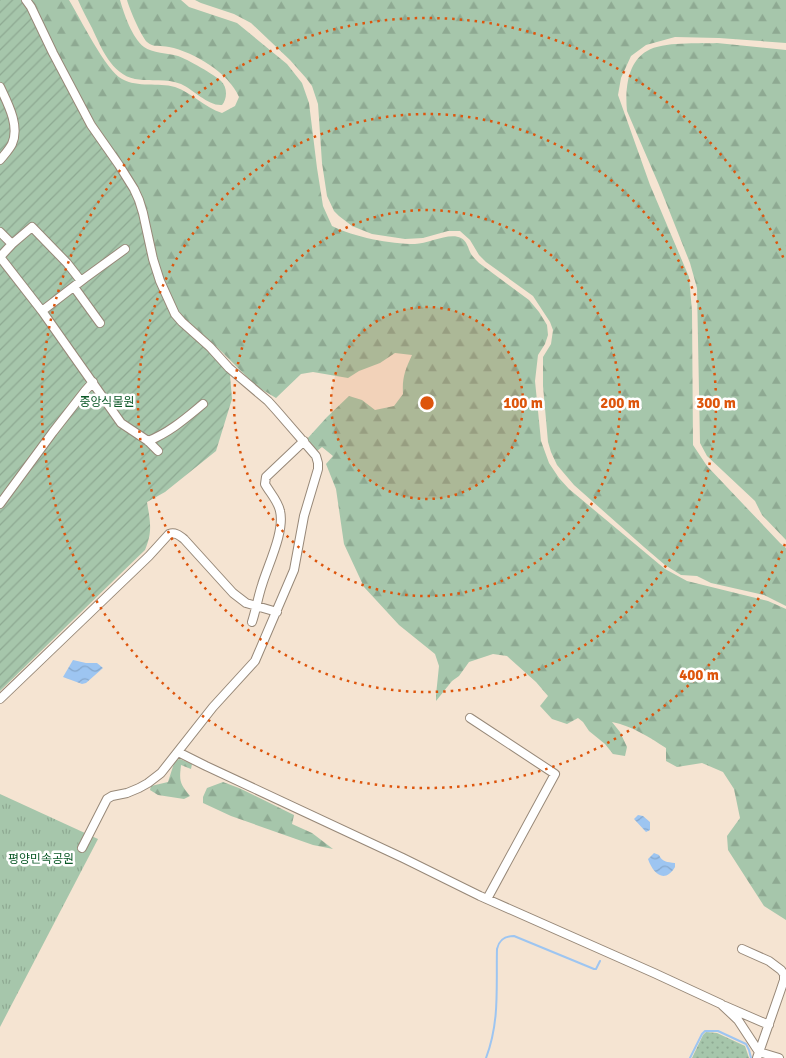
<svg xmlns="http://www.w3.org/2000/svg" width="786" height="1058" font-family="Signika,'Noto Sans KR',sans-serif">
	<style>
		.grass { fill: url(#grass-dots) }
		.forest { fill: url(#forest-firs) }
		.park { fill: url(#park-tufts) }
		.garden { fill: url(#garden-furrows) }
		.water { fill: url(#water-waves) }
		.lines { fill: none; stroke-linecap: round; stroke-linejoin: round }
		.stream { stroke: #9dc5f1; stroke-width: 2 }
		.minor-casing { stroke: #978878; stroke-width: 10 }
		.minor { stroke: #fff; stroke-width: 8 }
		.ring { fill: none; stroke: #dd550c; stroke-width: 2.5; stroke-dasharray: 2.5 5 }
		.labels { text-anchor: middle; dominant-baseline: central; stroke-width: 5; stroke-linejoin: round; paint-order: stroke }
		.park-label { font-size: 12px; fill: #0b5827; stroke: #fff }
		.centre { fill: #dd550c; stroke: #fff; stroke-width: 2.5 }
		.ring-label { font-size: 15px; text-anchor: middle; font-weight: bold; fill: #dd550c; stroke: #fff; stroke-width: 5; stroke-linejoin: round; paint-order: stroke }
	</style>
	<defs>
		<pattern id="grass-dots" width="8" height="8" patternUnits="userSpaceOnUse" patternTransform="scale(1.25)"><rect width="8" height="8" fill="#a6c6ab"/><path d="M2 2h.1M6 6h.1" fill="none" stroke="#8ea992" stroke-width="1.8" stroke-linecap="round"/></pattern>
		<pattern id="forest-firs" width="22" height="20" patternUnits="userSpaceOnUse" patternTransform="scale(1.25)"><rect width="22" height="20" fill="#a6c6ab"/><path d="M5 1l3.5 6h-7zM16 11l3.5 6h-7z" fill="#8ea992"/></pattern>
		<pattern id="park-tufts" width="24" height="20" patternUnits="userSpaceOnUse" patternTransform="scale(1.25)"><rect width="24" height="20" fill="#a6c6ab"/><path d="M3 7l-1-3M5 7V3M7 7l1-3M15 17l-1-3M17 17v-4M19 17l1-3" fill="none" stroke="#8ea992"/></pattern>
		<pattern id="garden-furrows" width="10" height="10" patternUnits="userSpaceOnUse" patternTransform="scale(1.25)"><rect width="10" height="10" fill="#a6c6ab"/><path d="M-1 1l2-2M0 10L10 0M9 11l2-2" fill="none" stroke="#8ea992"/></pattern>
		<pattern id="water-waves" width="16" height="10" patternUnits="userSpaceOnUse" patternTransform="scale(1.25)"><rect width="16" height="10" fill="#9dc5f1"/><path d="M0 5q4-4 8 0t8 0" fill="none" stroke="#86a8cd"/></pattern>
	</defs>
	<rect width="100%" height="100%" fill="#f5e4d2"/>
	<path class="grass" d="M 706,1032 L 717,1033 L 745,1046 L 749,1058 L 692,1058 L 703,1035 Z"/>
	<path class="forest" d="M 31,0 L 69,0 C 80,18 106,71 122,79 C 138,88 158,82 175,87 C 192,93 204,107 222,113 L 235,106 L 239,97 C 229,73 194,52 169,47 C 161,45 153,48 147,42 C 141,36 129,8 127,0 L 181,0 L 189,7 L 237,23 L 287,64 L 302,83 L 309,103 L 317,168 L 323,206 L 332,226 C 354,237 390,244 415,244 C 428,244 449,232 461,238 C 467,241 468,248 471,254 C 473,257 476,260 479,263 L 529,300 L 539,312 L 547,325 L 548,335 L 545,344 L 538,355 L 535,381 L 541,441 L 549,463 L 559,478 L 569,489 L 665,569 L 687,581 L 768,601 L 786,609 L 786,920 L 764,906 L 728,850 L 727,836 L 740,818 L 734,789 L 723,772 L 702,763 L 677,767 L 666,761 L 666,748 C 649,737 632,726 612,722 L 620,732 L 627,747 L 625,756 L 613,754 L 605,744 L 589,731 L 583,722 L 578,718 L 567,724 L 552,719 L 540,706 L 548,696 L 536,682 L 507,656 L 493,654 L 469,662 L 459,676 L 452,681 L 436,701 L 436,695 L 439,666 L 435,654 L 399,625 L 364,587 L 344,544 L 336,489 L 326,464 L 333,456 L 322,447 L 317,451 L 307,439 L 327,417 L 349,396 L 362,400 L 375,410 L 394,406 L 403,394 C 402,378 405,370 412,355 L 395,353 L 380,363 L 359,371 L 348,378 L 313,372 L 301,374 L 276,398 L 256,386 L 222,352 L 183,317 L 172,302 L 160,270 L 146,217 L 136,187 L 74,90 Z
		M 78,0 L 120,0 C 124,14 132,38 144,47 C 152,53 168,53 178,56 C 187,59 215,75 221,81 C 228,88 227,99 222,105 C 208,106 194,90 181,84 C 166,78 151,82 135,79 C 111,74 101,47 92,28 C 87,19 82,9 78,0 Z
		M 195,0 L 786,0 L 786,43 L 719,38 L 675,37 L 646,45 L 631,56 L 621,78 L 618,95 L 650,185 L 689,277 L 692,311 L 693,445 L 707,466 L 780,543 L 786,548 L 786,606 L 764,595 L 711,583 L 697,576 L 681,575 L 665,565 L 644,547 L 574,485 L 557,465 L 551,452 L 548,442 L 543,386 L 543,357 L 551,344 L 553,330 L 550,322 L 533,296 L 486,262 L 479,255 L 470,240 L 460,231 L 448,231 L 423,238 L 405,239 L 372,234 L 352,226 L 339,216 L 334,211 L 327,196 L 322,163 L 318,104 L 312,86 L 306,78 L 290,60 L 251,23 L 234,14 L 201,3 Z
		M 717,43 L 786,50 L 786,540 L 762,515 L 755,501 L 707,456 L 700,443 L 697,288 L 690,263 L 659,185 L 627,111 C 625,91 627,62 647,51 C 663,41 699,44 717,43 Z
		M 180,759 L 192,764 L 191,769 L 181,765 C 179,782 180,783 190,796 L 184,799 L 158,795 L 150,790 L 151,786 L 168,782 L 175,760 Z
		M 223,782 L 239,788 L 294,815 L 292,824 L 312,833 L 333,849 L 313,845 L 231,816 L 203,803 L 203,797 L 207,788 Z"/>
	<path class="park" d="M 0,794 L 98,839 L 0,1027 Z"/>
	<path class="garden" d="M 0,0 L 23,0 L 44,44 L 82,117 L 118,169 L 133,192 L 140,212 L 167,301 L 226,367 L 230,375 L 232,399 L 216,451 L 165,492 L 147,502 C 150,521 153,531 145,550 L 0,691 Z"/>
	<path class="water" d="M 73,660 L 86,663 L 97,663 L 103,668 L 86,683 L 82,684 L 63,677 Z
		M 638,815 L 643,816 L 650,822 L 650,830 L 646,832 L 634,819 Z
		M 654,853 L 659,855 C 662,862 667,862 675,863 L 675,867 C 665,884 653,874 648,859 Z"/>
	<g class="lines">
		<path class="stream" d="M 486,1058 C 500,1021 496,987 497,949 C 499,940 504,936 514,936 L 594,969 L 596,969 L 600,961
			M 690,1058 L 702,1034 L 705,1031 L 718,1031 L 746,1044 L 749,1050 L 751,1058"/>
		<defs>
			<path id="minor" d="M 26,0 L 31,7 L 53,53 L 91,125 L 119,165 L 134,189 L 139,200 L 143,213 L 153,259 L 160,281 L 175,314 L 182,322 L 210,347 L 229,368 L 268,401 L 277,411 L 316,456 L 318,463 L 318,469 L 304,516 L 294,570 L 255,661 L 213,707 L 161,773 L 148,783 L 139,788 L 127,793 L 112,796 L 107,799 L 82,848
				M 0,87 C 8,104 20,126 12,144 C 9,150 4,155 0,160
				M 0,232 L 12,244
				M 0,257 L 42,311 L 121,423 L 148,441 L 158,451
				M 0,257 L 12,244 L 32,227 L 67,263 L 81,281
				M 74,287 L 100,323
				M 42,311 L 85,278 L 125,249
				M 148,441 C 169,433 186,418 203,404
				M 0,504 L 53,432 L 85,391 L 93,382
				M 252,622 C 256,610 258,597 262,585 C 268,565 285,531 280,511 C 278,501 270,493 265,484 L 266,477 L 304,441
				M 0,699 L 149,556 L 169,534 C 175,532 179,535 184,539 L 233,593 L 246,603 L 277,612
				M 470,718 L 555,774 L 487,899
				M 178,752 L 206,766 L 403,858 L 480,896 L 654,973 L 721,1004 L 738,1020 L 759,1052 L 779,1058
				M 742,949 L 769,961 L 781,970 L 784,974 L 784,980 L 780,992 L 757,1058
				M 725,1006 L 769,1025"/>
		</defs>
		<use href="#minor" class="minor-casing"/>
		<use href="#minor" class="minor"/>
	</g>
	<circle cx="427" cy="403" r="96" fill="#dd550c" fill-opacity=".12"/>
	<g class="ring">
		<circle cx="427" cy="403" r="96"/>
		<circle cx="427" cy="403" r="193"/>
		<circle cx="427" cy="403" r="289"/>
		<path d="M785 544A385 385 0 1 1 785 262"/>
	</g>
	<g class="labels">
		<g class="park-label">
			<text x="107" y="402">중앙식물원</text>
			<text x="41" y="859">평양민속공원</text>
		</g>
	</g>
	<circle cx="427" cy="403" r="8" class="centre"/>
	<g class="ring-label">
		<text x="523" y="408">100 m</text>
		<text x="620" y="408">200 m</text>
		<text x="716" y="408">300 m</text>
		<text x="699" y="680">400 m</text>
	</g>
</svg>
